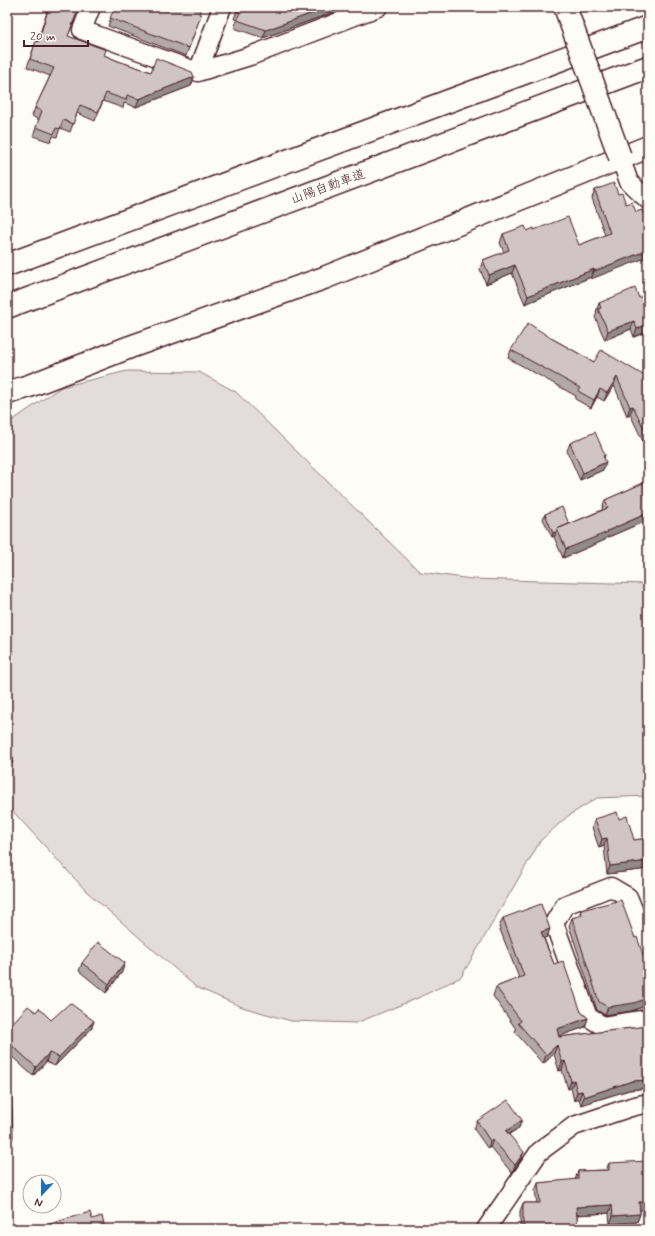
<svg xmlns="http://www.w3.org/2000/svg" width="655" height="1236" font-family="Mynerve,'Klee One',sans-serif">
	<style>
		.green { fill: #e3dcda; stroke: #967e82 }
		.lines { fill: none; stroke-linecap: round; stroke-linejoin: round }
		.street-casing { stroke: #4a1f2b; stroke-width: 21 }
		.secondary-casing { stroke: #4a1f2b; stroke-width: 25 }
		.highway-casing { stroke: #4a1f2b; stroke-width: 25 }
		.street { stroke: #fdfcf7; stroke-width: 18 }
		.secondary { stroke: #fdfcf7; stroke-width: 22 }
		.highway { stroke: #fdfcf7; stroke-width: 22 }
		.secondary-bridge-casing { stroke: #4a1f2b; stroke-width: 25; stroke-linecap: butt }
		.secondary-bridge { stroke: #fdfcf7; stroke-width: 22 }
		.wall { fill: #b3a9a9; stroke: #4a1f2b }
		.shaded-wall { fill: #928a89; stroke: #4a1f2b }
		.building { fill: #d0c5c4; stroke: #4a1f2b }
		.labels { text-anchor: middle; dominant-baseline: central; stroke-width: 3; stroke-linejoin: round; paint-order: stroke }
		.street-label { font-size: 13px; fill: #4a1f2b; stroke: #fdfcf7 }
	</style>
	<rect width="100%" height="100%" fill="#fdfcf7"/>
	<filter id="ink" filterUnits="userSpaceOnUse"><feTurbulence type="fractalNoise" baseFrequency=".025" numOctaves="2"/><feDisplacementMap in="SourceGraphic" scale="8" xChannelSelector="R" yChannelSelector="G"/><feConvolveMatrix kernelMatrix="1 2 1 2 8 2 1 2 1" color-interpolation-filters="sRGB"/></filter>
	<g filter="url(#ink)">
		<path class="green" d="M 127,371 L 199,372 L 236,392 L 420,572 L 471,579 L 648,584 L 648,796 L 597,798 L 568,816 L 541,840 L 461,977 L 418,998 L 356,1023 L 291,1021 L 242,1007 L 196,987 L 86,891 L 7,805 L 7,424 L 61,387 Z"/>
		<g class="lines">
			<defs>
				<path id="street" d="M 91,7 L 82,30 L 198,72 L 250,56 L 378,7
					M 198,72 L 222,7
					M 620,157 L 629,182 L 648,200
					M 648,946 L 628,897 L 611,887 L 565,905 L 554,923 L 588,1017 L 603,1026 L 648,1019
					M 486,1229 L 539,1152 L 574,1126 L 631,1107 L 648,1103"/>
				<path id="secondary" d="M 7,393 L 29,386 L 130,347 L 324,278 L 648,147"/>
				<path id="highway" d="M 7,265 L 648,27
					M 7,307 L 648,67"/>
			</defs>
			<use href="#street" class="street-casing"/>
			<use href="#secondary" class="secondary-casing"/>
			<use href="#highway" class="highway-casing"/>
			<use href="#street" class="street"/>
			<use href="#secondary" class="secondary"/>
			<use href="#highway" class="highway"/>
			<defs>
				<path id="secondary-bridge" d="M 565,7 L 620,157"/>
			</defs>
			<use href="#secondary-bridge" class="secondary-bridge-casing"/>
			<use href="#secondary-bridge" class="secondary-bridge"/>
		</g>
		<path class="wall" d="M 47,7 L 79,7 L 68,36 L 104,55 L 118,61 L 151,72 L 194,77 L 191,86 L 136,107 L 124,103 L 123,108 L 103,101 L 95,121 L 77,113 L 70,132 L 60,128 L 57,137 L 53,136 L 51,142 L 33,136 L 39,120 L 32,116 L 35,108 L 50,76 L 27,67 L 36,41 L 37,42 L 47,12 L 45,11 Z
			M 115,7 L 199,14 L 201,15 L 186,56 L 108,26 Z
			M 238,7 L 348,7 L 263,38 L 234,28 L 237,20 L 234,19 Z
			M 595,190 L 618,194 L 626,204 L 591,279 L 591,277 L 525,304 L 512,273 L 486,284 L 480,269 L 483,260 L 504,252 L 500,243 L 503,234 L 534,230 L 579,245 L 605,235 L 592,198 Z
			M 639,298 L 646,299 L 648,298 L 648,331 L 634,337 L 631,329 L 605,340 L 595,317 L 597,313 L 596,312 L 599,303 Z
			M 551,338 L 594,362 L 648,378 L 648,452 L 630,414 L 627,416 L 614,385 L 604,401 L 597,397 L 591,408 L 575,399 L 576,396 L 508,358 L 511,350 Z
			M 570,443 L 605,455 L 604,459 L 603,470 L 580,480 L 567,451 Z
			M 648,481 L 648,520 L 606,538 L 605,540 L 563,558 L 554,537 L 555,536 L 552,537 L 543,519 L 545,514 L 569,524 L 602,510 L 602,509 L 605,500 Z
			M 595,819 L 619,819 L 634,840 L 648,838 L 648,869 L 607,874 L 604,846 L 599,848 L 592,827 Z
			M 581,910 L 635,938 L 648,969 L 648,1005 L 631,1011 L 605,1015 L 597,1010 L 569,926 L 572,918 L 579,916 Z
			M 503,918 L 547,937 L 544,938 L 554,964 L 581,1012 L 588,1018 L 585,1027 L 559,1036 L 559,1037 L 648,1026 L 648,1088 L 629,1090 L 581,1105 L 579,1099 L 574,1101 L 571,1088 L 568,1089 L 562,1070 L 559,1071 L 554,1054 L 543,1064 L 515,1032 L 516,1029 L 493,996 L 496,987 L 519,978 L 499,927 Z
			M 82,963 L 122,972 L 106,993 L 79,971 Z
			M 36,1012 L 51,1020 L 94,1021 L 91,1029 L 55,1066 L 46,1062 L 33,1076 L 7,1052 L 7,1029 Z
			M 477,1121 L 519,1128 L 509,1134 L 521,1159 L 512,1173 L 490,1147 L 488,1149 L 474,1129 Z
			M 609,1163 L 640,1210 L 640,1214 L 637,1222 L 610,1224 L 609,1213 L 577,1215 L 578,1229 L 520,1229 L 520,1211 L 523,1203 L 537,1203 L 535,1191 L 538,1183 L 575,1180 L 578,1171 L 606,1170 Z"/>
		<path class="shaded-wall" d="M 329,7 L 348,7 L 263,38 L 266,30 Z
			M 194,77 L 191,86 L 136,107 L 139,99 Z
			M 648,250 L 648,257 L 591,279 L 594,271 Z
			M 515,265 L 512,273 L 486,284 L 489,275 Z
			M 594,269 L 591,277 L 525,304 L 528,296 Z
			M 634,321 L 631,329 L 605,340 L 608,331 Z
			M 648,324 L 648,331 L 634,337 L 637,329 Z
			M 617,377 L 614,385 L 604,401 L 607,393 Z
			M 600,389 L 597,397 L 591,408 L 594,400 Z
			M 633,406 L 630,414 L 627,416 L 630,407 Z
			M 606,462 L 603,470 L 580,480 L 583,473 Z
			M 648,513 L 648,520 L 606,538 L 605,540 L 563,558 L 566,549 Z
			M 556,532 L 555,536 L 552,537 L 553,533 Z
			M 14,758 L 11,766 L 7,772 L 7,769 Z
			M 607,838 L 604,846 L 599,848 L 602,839 Z
			M 648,861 L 648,869 L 607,874 L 610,866 Z
			M 550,929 L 547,937 L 538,941 L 541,932 Z
			M 125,963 L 122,972 L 106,993 L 109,984 Z
			M 648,998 L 648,1005 L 631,1011 L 605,1015 L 608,1007 Z
			M 588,1018 L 585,1027 L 554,1038 L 557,1029 Z
			M 94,1021 L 91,1029 L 55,1066 L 59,1057 Z
			M 557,1045 L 554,1054 L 543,1064 L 546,1055 Z
			M 49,1053 L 46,1062 L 33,1076 L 36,1067 Z
			M 565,1061 L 562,1070 L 559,1071 L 562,1062 Z
			M 574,1080 L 571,1088 L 568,1089 L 571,1081 Z
			M 648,1080 L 648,1088 L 629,1090 L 581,1105 L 584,1097 L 632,1081 Z
			M 582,1091 L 579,1099 L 574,1101 L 577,1092 Z
			M 522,1120 L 519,1128 L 503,1138 L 506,1131 Z
			M 7,1137 L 13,1137 L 10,1144 L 7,1144 Z
			M 493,1140 L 490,1147 L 488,1149 L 490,1141 Z
			M 524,1152 L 521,1159 L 512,1173 L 515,1165 Z
			M 639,1202 L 648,1202 L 648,1210 L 636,1210 Z
			M 612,1205 L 609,1213 L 573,1215 L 576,1207 Z
			M 640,1214 L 637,1222 L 610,1224 L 613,1216 Z"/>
		<path class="building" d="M 49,7 L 79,7 L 68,36 L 106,50 L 104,55 L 118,61 L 151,72 L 156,58 L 192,72 L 194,77 L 139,99 L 127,95 L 126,100 L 106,93 L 98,112 L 80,105 L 73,124 L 63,120 L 60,129 L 56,128 L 54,134 L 36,127 L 42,111 L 35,108 L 54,68 L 30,59 L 36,41 L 38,42 Z
			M 115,7 L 201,7 L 199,14 L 201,15 L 189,48 L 110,18 Z
			M 238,7 L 329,7 L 266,30 L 237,20 L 240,12 L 237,11 Z
			M 614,183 L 618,194 L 622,193 L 626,204 L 632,202 L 636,212 L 642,210 L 648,225 L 648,250 L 594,271 L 594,269 L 528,296 L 515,265 L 489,275 L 483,260 L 509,250 L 503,234 L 525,226 L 527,231 L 534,228 L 534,230 L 568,217 L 579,245 L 610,233 L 595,190 Z
			M 635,288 L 639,298 L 644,295 L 646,299 L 648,298 L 648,324 L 637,329 L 634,321 L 608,331 L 598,309 L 601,308 L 599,303 Z
			M 528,323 L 551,338 L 594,362 L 601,350 L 648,378 L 648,437 L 633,406 L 630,407 L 617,377 L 607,393 L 600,389 L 594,400 L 578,391 L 580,388 L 511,350 Z
			M 595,432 L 605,455 L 603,456 L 606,462 L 583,473 L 570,443 Z
			M 648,481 L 648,513 L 607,531 L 608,532 L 566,549 L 557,529 L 608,508 L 605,500 Z
			M 562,507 L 569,524 L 557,529 L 556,532 L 553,533 L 545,514 Z
			M 7,753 L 14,758 L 7,769 Z
			M 617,812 L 619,819 L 627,816 L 634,840 L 648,838 L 648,861 L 610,866 L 607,838 L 602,839 L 595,819 Z
			M 621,900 L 635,938 L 637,937 L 648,969 L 648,998 L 634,1003 L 608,1007 L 599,1002 L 572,918 L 582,915 L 581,910 Z
			M 541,904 L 550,929 L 541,932 L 554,964 L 563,961 L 581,1012 L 588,1018 L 557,1029 L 559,1037 L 648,1026 L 648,1080 L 632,1081 L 584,1097 L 582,1091 L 577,1092 L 574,1080 L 571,1081 L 565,1061 L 562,1062 L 557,1045 L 546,1055 L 518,1023 L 521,1021 L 496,987 L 524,976 L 503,918 Z
			M 98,942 L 125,963 L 109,984 L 82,963 Z
			M 70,1003 L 94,1021 L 59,1057 L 49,1053 L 36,1067 L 7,1041 L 7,1029 L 28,1006 L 36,1012 L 39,1008 L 51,1020 Z
			M 7,1078 L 11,1078 L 13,1137 L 7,1137 Z
			M 508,1100 L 522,1120 L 506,1131 L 524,1152 L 515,1165 L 493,1140 L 490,1141 L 477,1121 Z
			M 648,1161 L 648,1202 L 639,1202 L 640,1214 L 613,1216 L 612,1205 L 576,1207 L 578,1229 L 530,1229 L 523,1226 L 523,1203 L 540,1203 L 538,1183 L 578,1179 L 578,1171 L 609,1170 L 609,1163 Z
			M 90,1212 L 92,1219 L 102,1216 L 105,1229 L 47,1229 L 46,1225 Z"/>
	</g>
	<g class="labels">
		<g class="street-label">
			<text transform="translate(328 187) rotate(-20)">山陽自動車道</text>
		</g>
	</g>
	<rect width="655" height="1236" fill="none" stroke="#fdfcf7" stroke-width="24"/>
	<rect x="12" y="12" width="631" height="1212" fill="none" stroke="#4a1f2b" stroke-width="1.5" filter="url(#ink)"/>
	<g transform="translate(42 1194) rotate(202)"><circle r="19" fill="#fdfcf7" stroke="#b5a4a5"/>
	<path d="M0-3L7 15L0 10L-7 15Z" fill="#1f6fb2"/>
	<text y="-6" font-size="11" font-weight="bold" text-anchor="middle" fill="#4a1f2b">N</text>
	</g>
	<path d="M24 40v6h64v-6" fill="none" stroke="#4a1f2b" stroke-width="2"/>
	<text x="30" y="40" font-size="12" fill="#4a1f2b" stroke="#fdfcf7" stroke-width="3" paint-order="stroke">20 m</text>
</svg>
